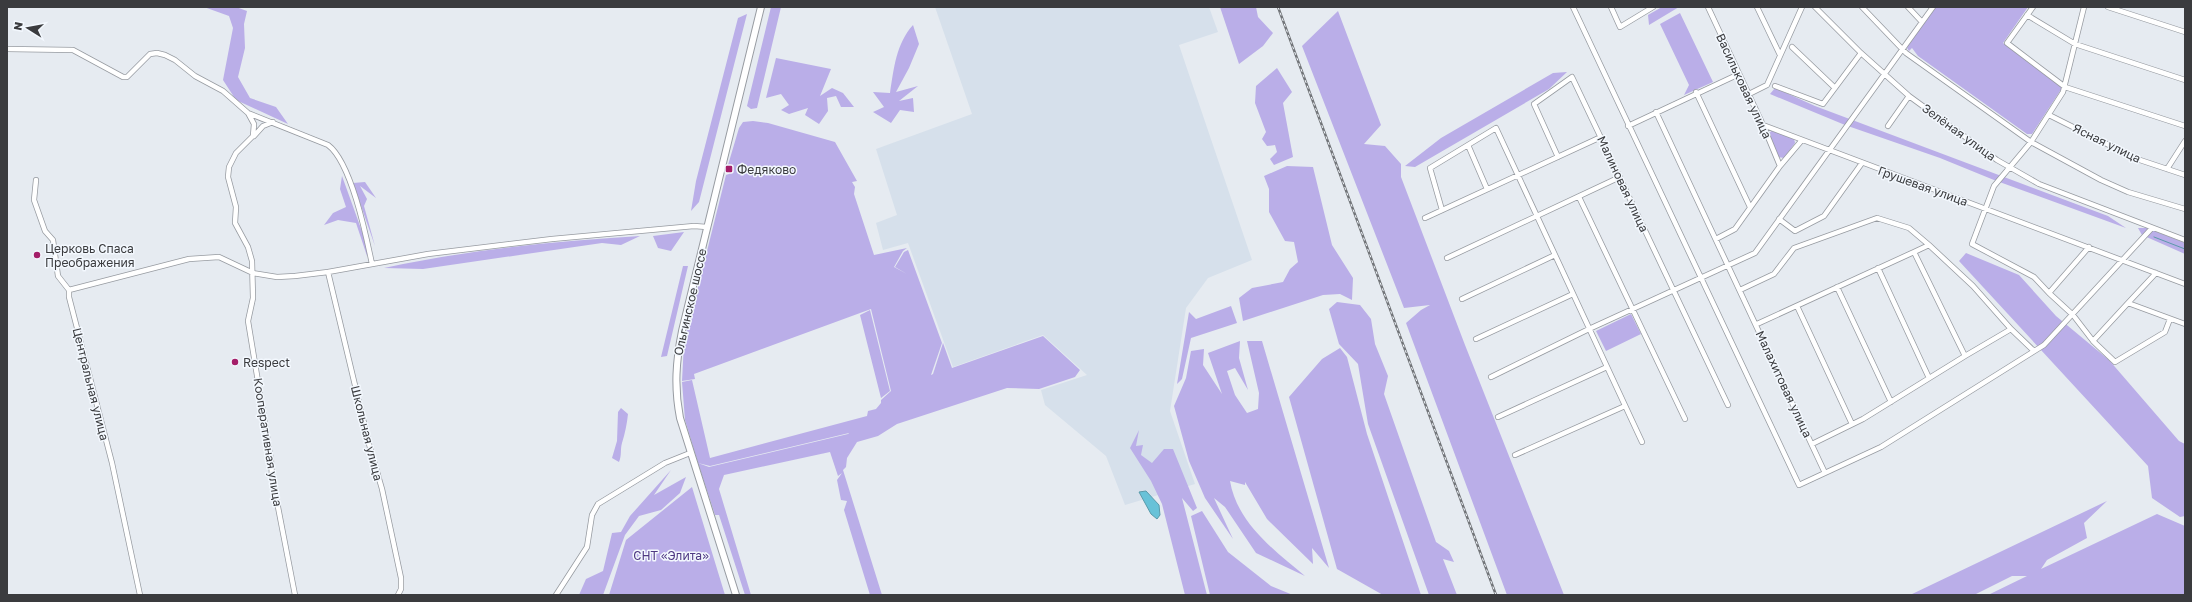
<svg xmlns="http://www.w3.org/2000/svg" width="2192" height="602" font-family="'Golos Text',sans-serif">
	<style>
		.built { fill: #d6e0eb }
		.green { fill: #baaee8 }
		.water { fill: #68c2d8; stroke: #5a9aaa }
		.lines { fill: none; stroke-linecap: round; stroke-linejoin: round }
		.stream { stroke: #5a9aaa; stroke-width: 1 }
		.street-casing { stroke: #979ba1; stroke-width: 6 }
		.secondary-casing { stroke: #979ba1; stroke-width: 8 }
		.street { stroke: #fff; stroke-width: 4.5 }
		.secondary { stroke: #fff; stroke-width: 6 }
		.rail-casing { stroke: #717478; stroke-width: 2.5 }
		.rail { stroke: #f3f8fe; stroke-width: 1; stroke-dasharray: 3; stroke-linecap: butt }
		.poi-dot { fill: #a41e69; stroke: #f3f8fe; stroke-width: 1.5 }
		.labels { text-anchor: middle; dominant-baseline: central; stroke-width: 3; stroke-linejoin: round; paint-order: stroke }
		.street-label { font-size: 12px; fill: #3a3b3e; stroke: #f3f8fe }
		.poi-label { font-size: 12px; fill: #3a3b3e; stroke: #f3f8fe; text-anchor: start }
		.park-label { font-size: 12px; fill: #4e3883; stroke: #f3f8fe }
	</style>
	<rect width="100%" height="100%" fill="#e6ebf1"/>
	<path class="built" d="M 935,7 L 1209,7 L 1218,32 L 1179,45 L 1252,260 L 1208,278 L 1186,308 L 1170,411 L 1195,484 L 1125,505 L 1106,456 L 1045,405 L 1041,390 L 1087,375 L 1043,335 L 953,367 L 908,243 L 883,250 L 876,223 L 897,215 L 876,149 L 972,114 Z"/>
	<path class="green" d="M 204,7 L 236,7 L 247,11 L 244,24 L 245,48 L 238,77 L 250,98 L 276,107 L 288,124 L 236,100 L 223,80 L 233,28 L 229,16 Z
		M 771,7 L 781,7 L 757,108 L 751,109 L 747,106 Z
		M 1220,7 L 1256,7 L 1258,17 L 1273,33 L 1263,46 L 1239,64 Z
		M 1662,7 L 1679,7 L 1649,25 L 1648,15 Z
		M 1936,7 L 2028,7 L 2003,43 L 2062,88 L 2032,134 L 2027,134 L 1918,56 L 1912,48 L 1909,51 L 1907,48 L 1909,43 Z
		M 1338,11 L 1381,125 L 1364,144 L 1385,146 L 1401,164 L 1401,177 L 1465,345 L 1564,595 L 1507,595 L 1406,323 L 1421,310 L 1430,305 L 1404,308 L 1302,46 Z
		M 1680,13 L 1713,82 L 1684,95 L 1689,85 L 1660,24 Z
		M 747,14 L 699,202 L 691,211 L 696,181 L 738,18 Z
		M 913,25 L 919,44 L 909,68 L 896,92 L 918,86 L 899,101 L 913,98 L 914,112 L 900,110 L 891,123 L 873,112 L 884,107 L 873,92 L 890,93 C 894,68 896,44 913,25 Z
		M 776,58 L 831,69 L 820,96 L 832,88 L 843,93 L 854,107 L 841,107 L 836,96 L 827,98 L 828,111 L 819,124 L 805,115 L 808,108 L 789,114 L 781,110 L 789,105 L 781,94 L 766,98 Z
		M 1277,68 L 1292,92 L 1283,103 L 1293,157 L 1274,165 L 1270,159 L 1277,152 L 1275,145 L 1267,146 L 1262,139 L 1266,132 L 1255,103 L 1256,86 Z
		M 1567,72 L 1549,89 L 1415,167 L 1405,166 L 1441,138 L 1553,73 Z
		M 1775,88 L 1815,106 L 2108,216 L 2126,228 L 1994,180 L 1940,158 L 1845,125 L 1770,94 Z
		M 753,121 L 768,123 L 835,142 L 857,181 L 852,182 L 855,187 L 854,194 L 874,255 L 907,248 L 903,251 L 894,267 L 907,274 L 895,267 L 904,252 L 908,250 L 942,343 L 931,375 L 933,374 L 943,343 L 952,368 L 1043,336 L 1080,370 L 1075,377 L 1039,389 L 1007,388 L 897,424 L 878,436 L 857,442 L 847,458 L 846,467 L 843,470 L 882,595 L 870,595 L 844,510 L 847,501 L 841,500 L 837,480 L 842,473 L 838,476 L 830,452 L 724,475 L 719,489 L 751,595 L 745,595 L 719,515 L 720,515 L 715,515 L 698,463 L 709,467 L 848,434 L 855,427 L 849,433 L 710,466 L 698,463 L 685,420 L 682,382 L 692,380 L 710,458 L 867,416 L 868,411 L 876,409 L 881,403 L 881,400 L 891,391 L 871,309 L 694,374 L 695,379 L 682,381 L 684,343 L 726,175 L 729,174 L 730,166 L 728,165 L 739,128 L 743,122 Z
		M 1772,130 L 1794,138 L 1795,143 L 1784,158 L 1778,157 L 1768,135 Z
		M 1287,166 L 1313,167 L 1332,245 L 1353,278 L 1352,300 L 1340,294 L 1323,295 L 1243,321 L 1239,298 L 1252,288 L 1283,282 L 1290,269 L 1298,262 L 1294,242 L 1285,241 L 1269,212 L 1269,189 L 1264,176 Z
		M 342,176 L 368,248 L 367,256 L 356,223 L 338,220 L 324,225 L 333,213 L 346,207 L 340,189 Z
		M 365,182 L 376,198 L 360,186 L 367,199 L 364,206 L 375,246 L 353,183 Z
		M 2138,228 L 2147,228 L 2185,243 L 2185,254 L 2142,235 Z
		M 684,232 L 671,251 L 658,248 L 653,236 Z
		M 640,236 L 621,245 L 602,243 L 423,269 L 384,268 C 468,250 555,241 640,236 Z
		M 1966,253 L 2019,275 L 2056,316 L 2109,360 L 2179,441 L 2185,444 L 2185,516 L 2180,517 L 2152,498 L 2148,466 L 1959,261 Z
		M 683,266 L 688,266 L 667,356 L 661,357 Z
		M 1337,302 L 1360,305 L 1371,319 L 1375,344 L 1388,376 L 1384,394 L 1436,542 L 1449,551 L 1454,562 L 1443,559 L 1457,595 L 1429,595 L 1368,424 L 1358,364 L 1339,344 L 1329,309 Z
		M 1231,306 L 1237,323 L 1191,338 L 1182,379 L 1177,384 L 1189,312 L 1196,319 Z
		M 870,310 L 890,391 L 881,398 L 860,315 Z
		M 1631,314 L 1641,334 L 1606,351 L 1596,331 Z
		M 1240,341 L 1239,358 L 1248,390 L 1235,368 L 1227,371 L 1235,395 L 1247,413 L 1258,409 L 1259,393 L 1247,341 L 1262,341 L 1329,568 L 1312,548 L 1313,564 L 1267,519 L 1245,482 L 1245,485 L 1230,481 C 1237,523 1275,551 1305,576 L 1256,553 L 1225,507 L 1214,498 L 1233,539 L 1205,498 L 1189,461 L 1174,406 L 1186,378 L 1191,351 L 1204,349 L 1203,365 L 1222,394 L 1208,353 Z
		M 1340,348 L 1347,357 L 1367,434 L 1421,595 L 1383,595 L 1337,569 L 1289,397 L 1322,359 Z
		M 621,408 L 628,414 C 627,424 625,433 622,443 C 620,450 622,455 619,462 L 612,458 L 617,441 L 618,412 Z
		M 1139,430 L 1136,446 L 1143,445 L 1141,455 L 1152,463 L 1164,449 L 1173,449 L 1197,508 L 1193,511 L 1182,498 L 1207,595 L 1185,595 L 1162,504 L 1151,481 L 1130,448 Z
		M 671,470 L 654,495 L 686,477 L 680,493 L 661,510 L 639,516 L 625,535 L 603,595 L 579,595 L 586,579 L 603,571 L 612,533 L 621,532 L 630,516 Z
		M 692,487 L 725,595 L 609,595 L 626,540 Z
		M 2107,501 L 2084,523 L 2087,538 L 2047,560 L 2041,569 L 2157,514 L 2185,526 L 2185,595 L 1988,595 L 2027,576 L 2012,576 L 1974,595 L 1910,595 Z
		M 1202,511 L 1228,552 L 1271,586 L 1293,595 L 1210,595 L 1191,516 Z"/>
	<path class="water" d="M 1146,491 L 1159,505 L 1160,515 L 1157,519 L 1151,514 L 1139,492 Z"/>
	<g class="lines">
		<path class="stream" d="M 2154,237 L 2185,249"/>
		<defs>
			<path id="street" d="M 1573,7 L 1799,485 L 1881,447 L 2044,345 L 2152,228
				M 1611,7 L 1620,27 L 1653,7
				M 1708,7 L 1763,125 L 1780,166
				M 1757,7 L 1780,55
				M 1815,7 L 1861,53 L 1909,96 L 1997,160 L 2039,184 L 2185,240
				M 1862,7 L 1906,53 L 2031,142 L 2101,180 L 2128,192 L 2185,209
				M 1908,7 L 1922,22
				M 2033,7 L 2007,43 L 2065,87 L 2185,126
				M 2084,7 L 2063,92 L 2031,142 L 1994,186 L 1972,244 L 2034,277 L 2049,293 L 2089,247
				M 2108,7 L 2185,32
				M 2027,15 L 2075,44 L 2185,80
				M 1792,47 L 1835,88
				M 7,49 L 73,50 L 123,77 L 127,77 L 150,54 L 157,53 L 165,55 L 175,60 L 195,76 L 223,91 L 248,113 L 328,145 C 351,162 366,235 372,264
				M 1775,86 L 1823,104 L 1861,53
				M 1696,92 L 1750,207
				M 1749,94 L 1767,85 L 1802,7
				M 1656,112 L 1825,473
				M 248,113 L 254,124 L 253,136 L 236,153 L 229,167 L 228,177 L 236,207 L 235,223 L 248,247 L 252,261 L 253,298 L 248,321 L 271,460 L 272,476 L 295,595
				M 2049,115 L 2137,159 L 2185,175
				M 1763,125 L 2185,284
				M 1628,126 L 1739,74
				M 1888,126 L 1909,96
				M 254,136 L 263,126 L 273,122
				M 1468,145 L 1487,189
				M 1558,157 L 1534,104 L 1572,77 L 1728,405
				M 2167,169 L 2185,141
				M 36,180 L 34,200 L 45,231 L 53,240 L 58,276 L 69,290 L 69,297 L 112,463 L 140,595
				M 1579,197 L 1685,419
				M 1442,210 L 1430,168 L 1496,128 L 1642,442
				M 1425,218 L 1601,137
				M 1779,219 L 1795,231 L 1824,216 L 1862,163
				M 1716,239 L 1735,229 L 1780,166 L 1802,140
				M 1447,258 L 1620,177
				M 1878,268 L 1929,378
				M 328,272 L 369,444 L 382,489 L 401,578 L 401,589 L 398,595
				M 2156,273 L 2128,303 L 2185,324
				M 1837,287 L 1891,402
				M 69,290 L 189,259 L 219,257 L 253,273 L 277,277 L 295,276 L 328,272 L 428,254 L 552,239 L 694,226 L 707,227
				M 1740,290 L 1774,274 L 1794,248 L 1877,218 L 1909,228 L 1929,245
				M 2049,293 L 2073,315 L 2093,341 L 2115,362 L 2165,332 L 2170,319
				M 1462,299 L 1555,255
				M 1797,306 L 1852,424
				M 1757,324 L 1914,252 L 1965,356 L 2011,329 L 1973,286 L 1929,245 L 1914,252
				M 2011,329 L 2034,351
				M 1476,339 L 1573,294
				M 2093,341 L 2128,303
				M 1491,377 L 1589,329 L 1755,253 L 1933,7
				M 1498,417 L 1607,367
				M 1812,444 L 1863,419 L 1965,356
				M 1515,455 L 1625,406
				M 556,595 L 587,547 L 592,515 L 598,504 L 665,463 L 690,453"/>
			<path id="secondary" d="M 736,595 L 680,418 C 674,387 676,361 682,331 L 761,7"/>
		</defs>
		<use href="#street" class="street-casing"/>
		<use href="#secondary" class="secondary-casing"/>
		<use href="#street" class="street"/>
		<use href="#secondary" class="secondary"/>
		<defs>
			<path id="rail" d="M 1278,7 L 1496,595"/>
		</defs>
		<use href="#rail" class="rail-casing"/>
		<use href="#rail" class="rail"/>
	</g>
	<g class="poi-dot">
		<rect x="725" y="165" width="8" height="8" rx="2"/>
		<circle cx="37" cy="255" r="4"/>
		<circle cx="235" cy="362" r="4"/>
	</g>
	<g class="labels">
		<g class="street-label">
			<text transform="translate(1744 86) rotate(65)">Васильковая улица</text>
			<text transform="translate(1959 132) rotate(36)">Зелёная улица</text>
			<text transform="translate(2107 143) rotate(26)">Ясная улица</text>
			<text transform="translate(1623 184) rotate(65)">Малиновая улица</text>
			<text transform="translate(1923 186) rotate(20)">Грушевая улица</text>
			<text transform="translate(690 302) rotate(-77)">Ольгинское шоссе</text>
			<text transform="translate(91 384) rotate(76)">Центральная улица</text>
			<text transform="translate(1784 384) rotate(65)">Малахитовая улица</text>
			<text transform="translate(367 433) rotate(76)">Школьная улица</text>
			<text transform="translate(268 442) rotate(81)">Кооперативная улица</text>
		</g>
		<g class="poi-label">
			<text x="737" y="169">Федяково</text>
			<text x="45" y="248">Церковь Спаса<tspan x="45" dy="14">Преображения</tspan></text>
			<text x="243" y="362">Respect</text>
		</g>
		<g class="park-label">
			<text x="671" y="555">СНТ «Элита»</text>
		</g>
	</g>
	<rect width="2192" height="602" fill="none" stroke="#3a3b3e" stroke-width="16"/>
	<g transform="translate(28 28) rotate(281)" stroke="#f3f8fe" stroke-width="3" paint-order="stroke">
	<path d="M0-3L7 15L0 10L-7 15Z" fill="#3a3b3e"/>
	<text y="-6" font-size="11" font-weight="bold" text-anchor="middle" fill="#3a3b3e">N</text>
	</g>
</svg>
